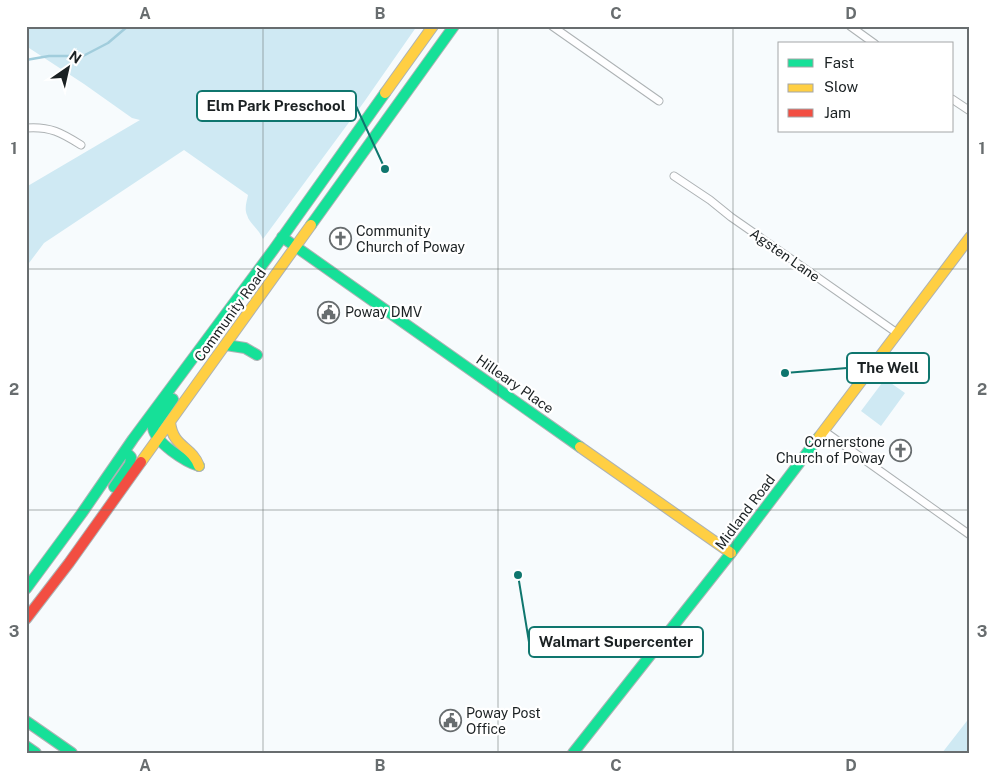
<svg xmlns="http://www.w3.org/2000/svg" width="996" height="779" font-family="'Public Sans',sans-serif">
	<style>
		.green { fill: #cfe9f3 }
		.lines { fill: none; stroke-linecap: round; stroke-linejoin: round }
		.stream { stroke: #a1cddc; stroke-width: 2.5 }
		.street-casing { stroke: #adb2b4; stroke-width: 9 }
		.fast-casing { stroke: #adb2b4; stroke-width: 12 }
		.slow-casing { stroke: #adb2b4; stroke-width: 12 }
		.jam-casing { stroke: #adb2b4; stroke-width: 12 }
		.street { stroke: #fefeff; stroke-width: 7 }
		.fast { stroke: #16e098; stroke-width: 10 }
		.slow { stroke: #ffcf43; stroke-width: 10 }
		.jam { stroke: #f24e42; stroke-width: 10 }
		.grid { fill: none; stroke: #686d6f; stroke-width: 1; stroke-opacity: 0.55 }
		.labels { text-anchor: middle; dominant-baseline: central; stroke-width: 4.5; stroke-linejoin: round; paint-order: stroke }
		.poi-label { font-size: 14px; fill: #1b2123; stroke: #fff; text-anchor: start }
		.street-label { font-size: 14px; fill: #1b2123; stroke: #fff }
		.leader { fill: none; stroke: #0f766e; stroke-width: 2 }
		.callout-dot { fill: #0f766e; stroke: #fff; stroke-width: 2 }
		.callout { fill: #fff; stroke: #0f766e; stroke-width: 2 }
		.callout-label { font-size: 15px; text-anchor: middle; font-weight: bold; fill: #1b2123 }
		.neatline { fill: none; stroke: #686d6f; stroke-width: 2 }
		.grid-label { font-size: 16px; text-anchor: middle; font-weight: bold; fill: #686d6f }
	</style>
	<rect width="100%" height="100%" fill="#f7fbfd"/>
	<path class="green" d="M 26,26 L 417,26 L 364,102 L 263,239 C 259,229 249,223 247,215 C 244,208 247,201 248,195 L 184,150 L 44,243 L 26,267 L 26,187 L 140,120 L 132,118 L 84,84 L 26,46 Z
		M 885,379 L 905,393 L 881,426 L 861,411 Z
		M 970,717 L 970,753 L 942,753 Z"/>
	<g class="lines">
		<path class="stream" d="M 26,60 L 49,56 L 83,56 L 108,43 L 128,26"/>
		<defs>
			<path id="street" d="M 552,26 L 659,101
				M 850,26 L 875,44
				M 952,99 L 970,111
				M 26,128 C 50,126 62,133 81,145
				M 674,176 L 710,200 L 731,217 L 897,333
				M 824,431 L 970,535"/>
			<path id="fast" d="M 311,225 L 454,26
				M 282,237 L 580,447
				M 226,345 L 245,348 L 257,355
				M 173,399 L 153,428 C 155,442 185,462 199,466
				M 114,487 L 130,464 L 131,457 L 125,451
				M 26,589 L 82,513 L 133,439 L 274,249 L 385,93
				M 26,721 L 72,753
				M 26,746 L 36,753
				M 573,753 L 731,553 L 819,437"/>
			<path id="slow" d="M 385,93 L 433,26
				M 170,422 C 173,448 191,445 199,466
				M 819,437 L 970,237
				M 580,447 L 731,553
				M 141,462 L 311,225"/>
			<path id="jam" d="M 26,619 L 69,563 L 141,462"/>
		</defs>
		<use href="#street" class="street-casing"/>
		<use href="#fast" class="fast-casing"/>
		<use href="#slow" class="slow-casing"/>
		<use href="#jam" class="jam-casing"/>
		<use href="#street" class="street"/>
		<use href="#fast" class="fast"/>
		<use href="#slow" class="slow"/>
		<use href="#jam" class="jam"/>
	</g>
	<path class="grid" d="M 263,26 L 263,753M 498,26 L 498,753M 733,26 L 733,753M 26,269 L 970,269M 26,510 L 970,510"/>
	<defs>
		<symbol id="church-ring" viewBox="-11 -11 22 22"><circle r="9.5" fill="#fff" stroke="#686d6f" stroke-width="1.5"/><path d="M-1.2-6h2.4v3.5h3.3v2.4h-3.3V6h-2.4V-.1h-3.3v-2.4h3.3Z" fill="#686d6f"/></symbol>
		<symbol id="civic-ring" viewBox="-11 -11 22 22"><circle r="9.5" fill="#fff" stroke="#686d6f" stroke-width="1.5"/><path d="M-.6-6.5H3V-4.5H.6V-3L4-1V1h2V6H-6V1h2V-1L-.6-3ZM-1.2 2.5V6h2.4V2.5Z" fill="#686d6f"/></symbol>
	</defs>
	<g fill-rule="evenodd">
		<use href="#church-ring" x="328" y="226" width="25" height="25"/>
		<use href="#civic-ring" x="316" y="300" width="25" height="25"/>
		<use href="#church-ring" x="888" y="438" width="25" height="25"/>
		<use href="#civic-ring" x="438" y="708" width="25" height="25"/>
	</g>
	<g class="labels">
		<g class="poi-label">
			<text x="356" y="231">Community<tspan x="356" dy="16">Church of Poway</tspan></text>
			<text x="345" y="312">Poway DMV</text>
			<text x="885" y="442" text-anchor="end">Cornerstone<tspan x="885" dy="16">Church of Poway</tspan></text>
			<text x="466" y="713">Poway Post<tspan x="466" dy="16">Office</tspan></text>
		</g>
		<g class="street-label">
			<text transform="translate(785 255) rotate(35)">Agsten Lane</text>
			<text transform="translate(230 315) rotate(-54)">Community Road</text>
			<text transform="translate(515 384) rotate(35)">Hilleary Place</text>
			<text transform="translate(745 512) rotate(-53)">Midland Road</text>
		</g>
	</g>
	<path class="leader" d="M385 169L356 106M785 373L847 368M518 575L529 642"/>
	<g class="callout-dot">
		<circle cx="385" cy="169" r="5"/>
		<circle cx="785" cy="373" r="5"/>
		<circle cx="518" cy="575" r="5"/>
	</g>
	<g class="callout">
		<rect x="197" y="91" width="159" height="30" rx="5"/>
		<rect x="847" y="353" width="82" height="30" rx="5"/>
		<rect x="529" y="627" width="174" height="30" rx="5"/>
	</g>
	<g class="callout-label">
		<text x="276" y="111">Elm Park Preschool</text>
		<text x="888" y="373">The Well</text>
		<text x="616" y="647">Walmart Supercenter</text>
	</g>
	<rect width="996" height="779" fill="none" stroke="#ffffff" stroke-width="55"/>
	<rect x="778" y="42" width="175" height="90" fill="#ffffff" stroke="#a4a6a7"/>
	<rect x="788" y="59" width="25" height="8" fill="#16e098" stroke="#a4a6a7"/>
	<text x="824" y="68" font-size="15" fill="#1b2123">Fast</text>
	<rect x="788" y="84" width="25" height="8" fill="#ffcf43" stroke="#a4a6a7"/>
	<text x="824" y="92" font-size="15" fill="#1b2123">Slow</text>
	<rect x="788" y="109" width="25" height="8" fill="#f24e42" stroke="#a4a6a7"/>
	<text x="824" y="118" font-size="15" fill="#1b2123">Jam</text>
	<g transform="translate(68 68) rotate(34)" stroke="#ffffff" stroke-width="4" paint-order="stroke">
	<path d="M0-4L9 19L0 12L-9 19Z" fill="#1b2123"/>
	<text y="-8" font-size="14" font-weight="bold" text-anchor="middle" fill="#1b2123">N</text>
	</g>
	<rect x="28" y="28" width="940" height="724" class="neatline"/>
	<g class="grid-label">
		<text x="145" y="19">A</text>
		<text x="380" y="19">B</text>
		<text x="616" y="19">C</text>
		<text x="851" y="19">D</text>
		<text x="14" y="154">1</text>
		<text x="982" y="154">1</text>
		<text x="14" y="395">2</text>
		<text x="982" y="395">2</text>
		<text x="14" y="637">3</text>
		<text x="982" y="637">3</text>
		<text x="145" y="771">A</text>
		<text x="380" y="771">B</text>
		<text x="616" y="771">C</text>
		<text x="851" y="771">D</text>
	</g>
</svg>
